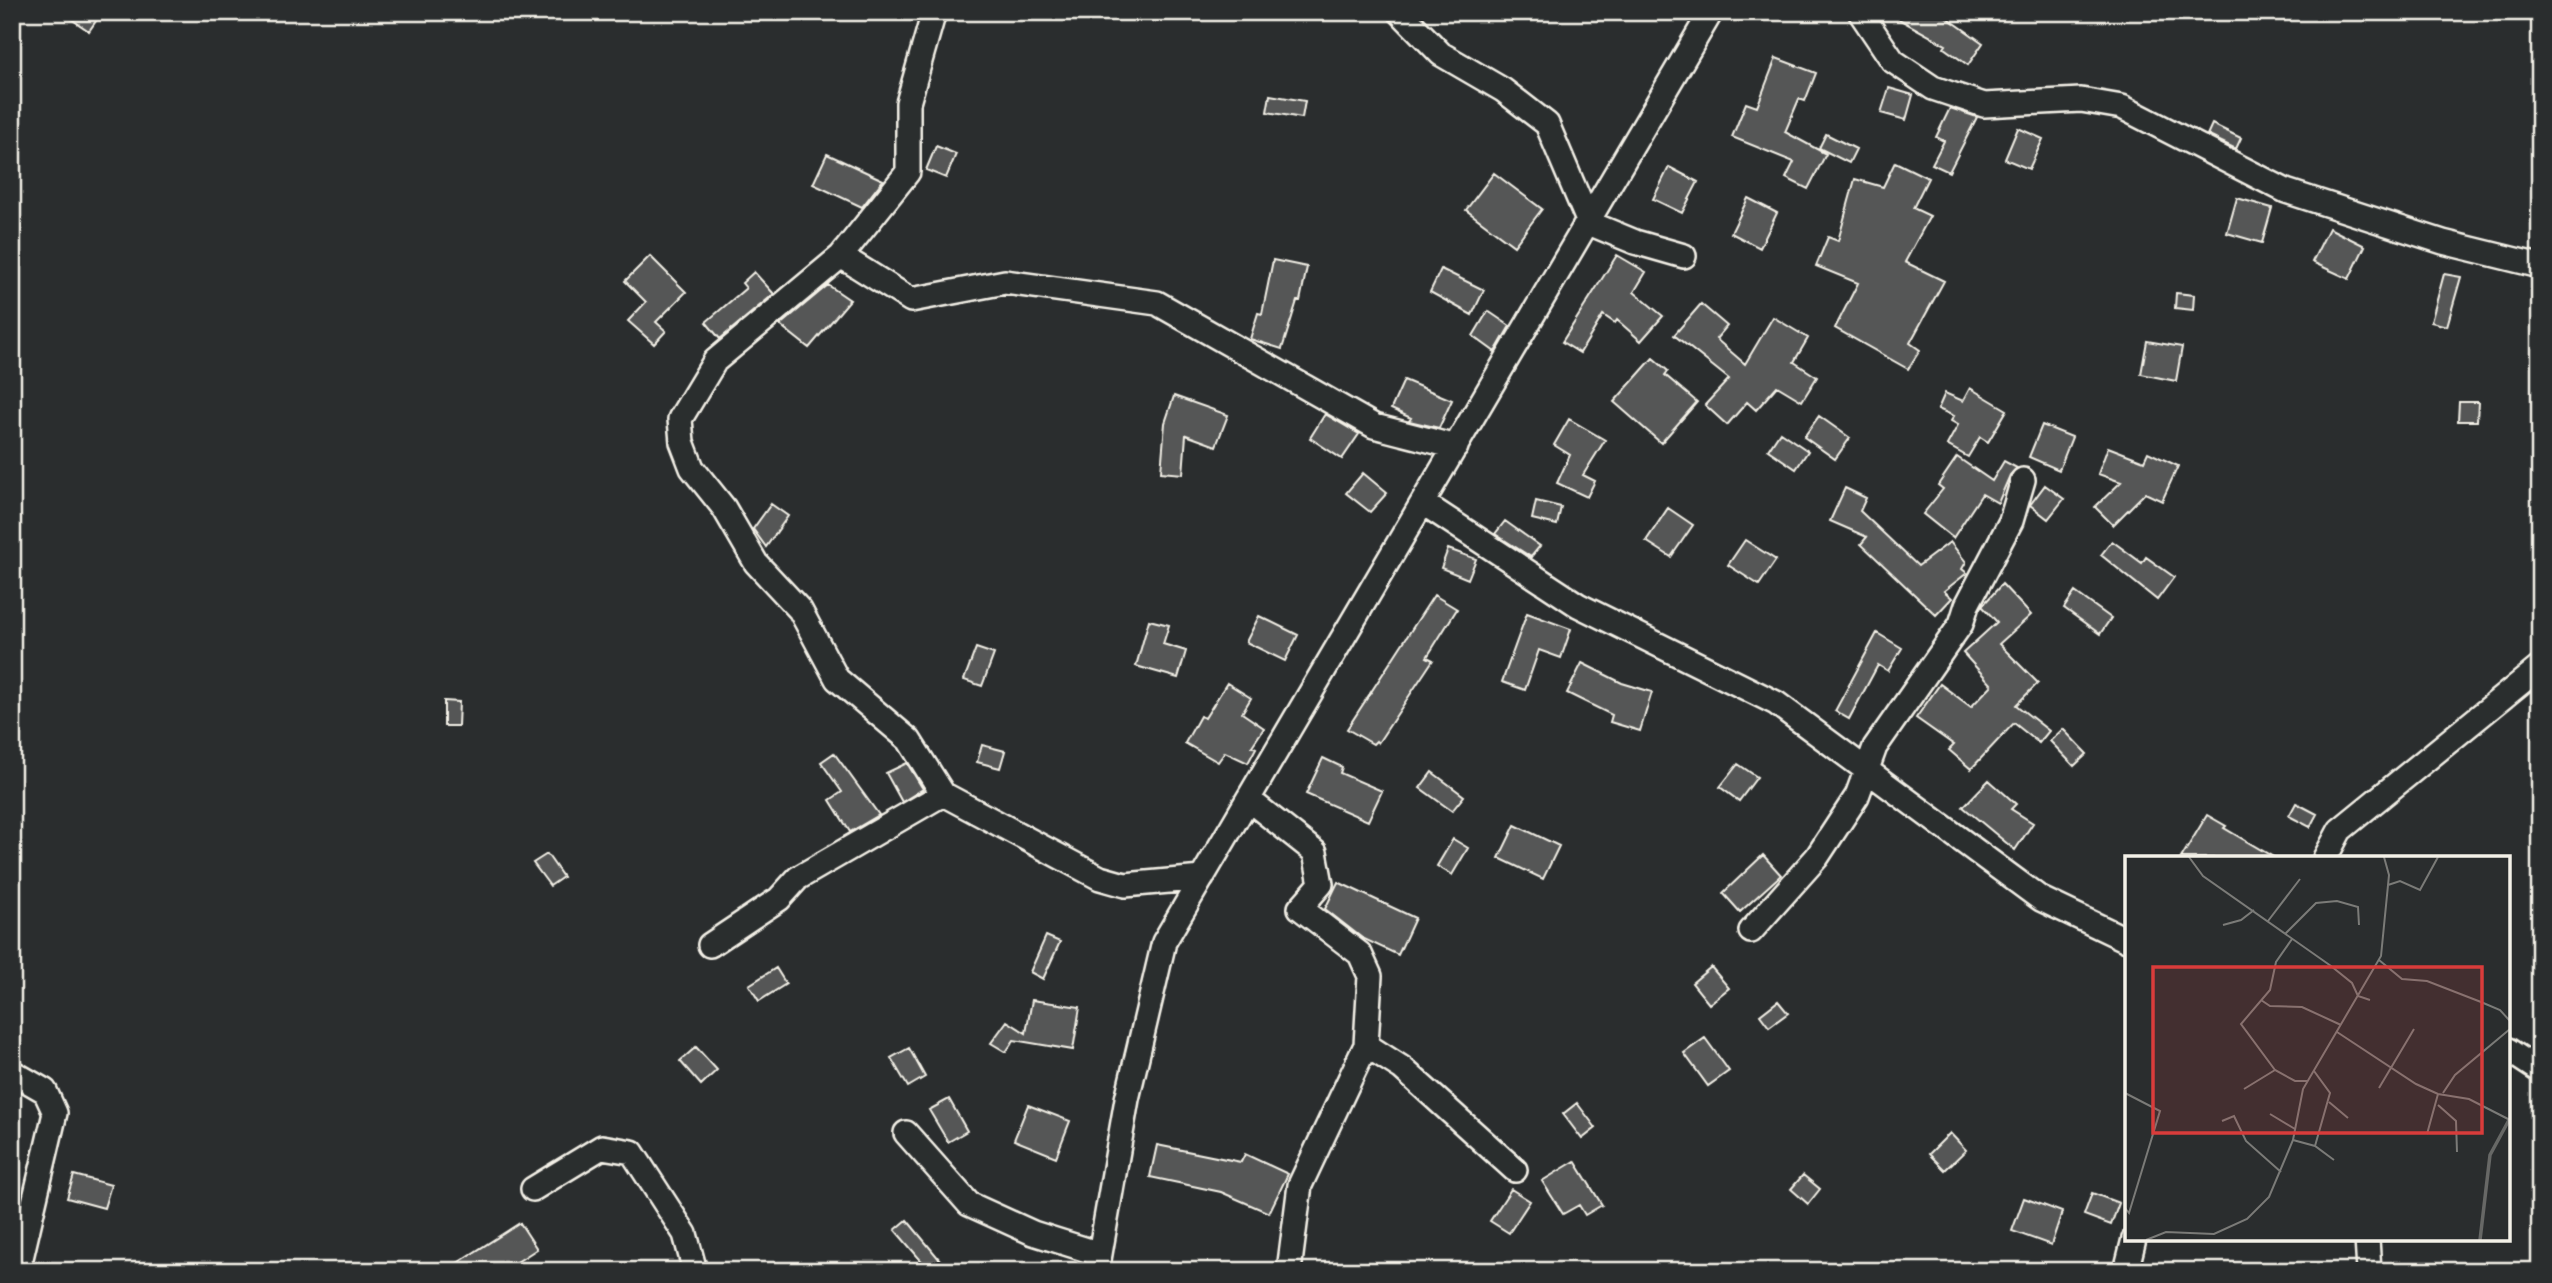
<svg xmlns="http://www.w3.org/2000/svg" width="2552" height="1283" font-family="Kalam,sans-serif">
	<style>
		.building { fill: #555756; stroke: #f4f1e8; stroke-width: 2 }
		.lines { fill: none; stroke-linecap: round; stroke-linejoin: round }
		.street-casing { stroke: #f4f1e8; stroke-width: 28 }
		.street { stroke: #2a2d2e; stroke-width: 23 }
		.inset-river { fill: none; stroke: #676866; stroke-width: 3.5 }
		.inset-road { fill: none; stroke: #7b7b78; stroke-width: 2 }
		.view { fill: #d93c3b; fill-opacity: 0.15; stroke: #d93c3b; stroke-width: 3.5 }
		.inset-edge { fill: none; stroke: #f4f1e8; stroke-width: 3.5 }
	</style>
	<rect width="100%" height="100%" fill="#2a2d2e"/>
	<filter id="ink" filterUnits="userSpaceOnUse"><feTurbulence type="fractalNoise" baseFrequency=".0143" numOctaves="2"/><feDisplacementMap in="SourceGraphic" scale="14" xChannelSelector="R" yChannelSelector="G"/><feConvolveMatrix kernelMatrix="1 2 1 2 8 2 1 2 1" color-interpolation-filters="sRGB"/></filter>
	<g filter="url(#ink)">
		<path class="building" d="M 61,12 L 88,12 L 98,18 L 89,31 Z
			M 1886,12 L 1939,12 L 1983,43 L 1968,65 L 1944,48 L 1946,45 Z
			M 1776,58 L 1816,73 L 1805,101 L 1799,99 L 1785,132 L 1826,154 L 1808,189 L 1786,178 L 1794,162 L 1732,137 L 1746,103 L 1757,107 Z
			M 1889,88 L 1913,95 L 1906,120 L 1881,113 Z
			M 1270,95 L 1305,101 L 1302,118 L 1267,112 Z
			M 1950,108 L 1977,117 L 1949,172 L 1932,164 L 1944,141 L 1936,137 Z
			M 2212,124 L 2241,138 L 2236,149 L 2207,135 Z
			M 2018,128 L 2043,139 L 2029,169 L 2005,159 Z
			M 1826,134 L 1856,149 L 1849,163 L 1819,148 Z
			M 936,146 L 956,154 L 946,178 L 926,170 Z
			M 827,154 L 883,180 L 862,207 L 813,184 Z
			M 1895,162 L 1928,178 L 1913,208 L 1930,216 L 1905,262 L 1944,281 L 1910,343 L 1920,350 L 1908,369 L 1835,328 L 1858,283 L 1816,266 L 1828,237 L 1838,241 L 1855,179 L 1883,187 Z
			M 1669,167 L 1698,182 L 1682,213 L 1653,199 Z
			M 1494,173 L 1542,209 L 1514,246 L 1466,210 Z
			M 1748,198 L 1777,213 L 1760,248 L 1731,233 Z
			M 2237,198 L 2272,208 L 2262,243 L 2227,233 Z
			M 2329,228 L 2365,246 L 2349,279 L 2312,262 Z
			M 1617,255 L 1646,272 L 1634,292 L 1663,316 L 1641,341 L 1617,320 L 1615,323 L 1603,315 L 1580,353 L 1562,342 Z
			M 650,256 L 686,292 L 656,322 L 666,331 L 654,344 L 628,321 L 646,302 L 625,281 Z
			M 1273,260 L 1307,267 L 1300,301 L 1297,301 L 1282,349 L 1250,339 L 1258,313 L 1262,314 Z
			M 1441,269 L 1484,290 L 1472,315 L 1430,292 Z
			M 754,272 L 774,294 L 720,339 L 706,322 L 746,288 L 742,283 Z
			M 2444,274 L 2461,277 L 2447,326 L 2431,322 Z
			M 828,285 L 850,300 L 809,348 L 780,325 Z
			M 2176,293 L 2194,295 L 2193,310 L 2175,308 Z
			M 1701,304 L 1727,326 L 1716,339 L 1745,364 L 1773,317 L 1808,338 L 1794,362 L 1817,377 L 1802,401 L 1777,386 L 1756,410 L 1747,402 L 1727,425 L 1705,405 L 1729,379 L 1674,335 Z
			M 1488,311 L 1510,326 L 1495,352 L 1473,336 Z
			M 2147,341 L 2182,347 L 2176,381 L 2141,374 Z
			M 1653,358 L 1668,371 L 1665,375 L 1697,402 L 1661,443 L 1614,402 Z
			M 1404,380 L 1452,400 L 1439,428 L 1409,421 L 1411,418 L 1391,409 Z
			M 1970,388 L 2007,410 L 1988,442 L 1980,437 L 1968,457 L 1947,445 L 1958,425 L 1951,421 L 1954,416 L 1938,409 L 1945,393 L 1963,401 Z
			M 1174,396 L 1228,415 L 1216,446 L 1186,435 L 1183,474 L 1161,472 L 1165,423 Z
			M 2459,402 L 2478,402 L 2477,421 L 2458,421 Z
			M 1325,414 L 1359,434 L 1342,459 L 1310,438 Z
			M 1819,416 L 1850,438 L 1835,459 L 1804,437 Z
			M 1569,419 L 1605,440 L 1583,475 L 1595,481 L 1587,497 L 1557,483 L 1570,455 L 1554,445 Z
			M 2042,425 L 2072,437 L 2059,470 L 2029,457 Z
			M 1780,432 L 1808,451 L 1796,469 L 1768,450 Z
			M 2108,447 L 2144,461 L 2148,452 L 2178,466 L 2162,501 L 2145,493 L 2113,525 L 2095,507 L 2121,482 L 2098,474 Z
			M 1957,457 L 1992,481 L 2004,461 L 2017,468 L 2010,475 L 1998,503 L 1982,494 L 1953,538 L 1923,514 L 1943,489 L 1938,485 Z
			M 1363,473 L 1387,493 L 1370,512 L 1346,493 Z
			M 2045,485 L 2064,499 L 2048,519 L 2030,505 Z
			M 1845,488 L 1866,498 L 1860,511 L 1918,566 L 1950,542 L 1966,562 L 1962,569 L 1967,573 L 1944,591 L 1952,598 L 1936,615 L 1861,544 L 1867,537 L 1830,521 Z
			M 1536,501 L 1561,507 L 1557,525 L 1532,519 Z
			M 771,504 L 788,516 L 766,547 L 753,529 Z
			M 1668,508 L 1693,525 L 1671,557 L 1646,541 Z
			M 1505,521 L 1540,546 L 1531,557 L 1495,534 Z
			M 1745,540 L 1776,560 L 1759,585 L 1728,565 Z
			M 2112,541 L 2142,563 L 2146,557 L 2174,577 L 2157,600 L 2101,555 Z
			M 1448,549 L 1476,559 L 1468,579 L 1441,568 Z
			M 2002,584 L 2031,615 L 1999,644 L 2038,683 L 2016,705 L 2049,731 L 2039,743 L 2014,723 L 1971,769 L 1949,750 L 1954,745 L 1916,718 L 1940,684 L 1971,707 L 1992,685 L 1963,653 L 1997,622 L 1982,606 Z
			M 2075,592 L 2111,618 L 2100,634 L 2064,608 Z
			M 1434,595 L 1457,609 L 1427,657 L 1433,660 L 1378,743 L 1376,741 L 1373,744 L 1347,729 Z
			M 1527,613 L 1571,629 L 1561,658 L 1539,650 L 1525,690 L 1502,682 Z
			M 1259,616 L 1298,635 L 1285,661 L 1246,642 Z
			M 1149,620 L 1169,625 L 1163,644 L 1186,651 L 1178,678 L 1136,666 Z
			M 1877,633 L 1902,648 L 1888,671 L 1878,665 L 1849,719 L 1835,711 Z
			M 976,648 L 994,654 L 982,686 L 964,680 Z
			M 1582,663 L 1622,683 L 1652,692 L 1640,731 L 1610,722 L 1612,715 L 1567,693 Z
			M 1227,683 L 1251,698 L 1242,713 L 1264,728 L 1252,746 L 1256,748 L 1248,763 L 1225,752 L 1218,762 L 1185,743 L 1200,716 L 1205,718 Z
			M 444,701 L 459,702 L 458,726 L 444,726 Z
			M 2063,729 L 2087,754 L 2074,766 L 2050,741 Z
			M 982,745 L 1005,751 L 1000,768 L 977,762 Z
			M 834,753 L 879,815 L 850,832 L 830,800 L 842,792 L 821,762 Z
			M 1323,758 L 1342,767 L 1340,773 L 1382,791 L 1368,821 L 1306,794 Z
			M 907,763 L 923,789 L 902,802 L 886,773 Z
			M 1738,764 L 1757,777 L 1739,801 L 1720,787 Z
			M 1432,772 L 1464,796 L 1452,811 L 1420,788 Z
			M 1989,780 L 2016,804 L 2011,809 L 2033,823 L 2015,850 L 1963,807 Z
			M 2296,803 L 2317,814 L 2310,827 L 2289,816 Z
			M 2207,815 L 2226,826 L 2224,828 L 2275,858 L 2181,858 Z
			M 1515,825 L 1559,846 L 1543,879 L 1499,858 Z
			M 1453,839 L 1468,848 L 1452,875 L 1437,866 Z
			M 547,854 L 563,877 L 550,886 L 533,863 Z
			M 1763,855 L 1781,875 L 1740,912 L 1723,893 Z
			M 1338,882 L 1415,918 L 1398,955 L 1362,938 L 1325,909 Z
			M 1046,936 L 1060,942 L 1043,979 L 1030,972 Z
			M 1711,967 L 1729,988 L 1709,1004 L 1692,983 Z
			M 776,968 L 786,984 L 759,1001 L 749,985 Z
			M 1032,1000 L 1080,1007 L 1073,1050 L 1014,1040 L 1006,1052 L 991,1043 L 1007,1021 L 1026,1033 Z
			M 1778,1001 L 1788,1013 L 1769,1027 L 1760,1015 Z
			M 1705,1038 L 1729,1071 L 1708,1086 L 1684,1053 Z
			M 696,1047 L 717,1070 L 701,1085 L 680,1061 Z
			M 909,1048 L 925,1077 L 908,1087 L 891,1058 Z
			M 949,1099 L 967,1131 L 948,1142 L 929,1110 Z
			M 1577,1103 L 1596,1128 L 1582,1139 L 1563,1114 Z
			M 1028,1105 L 1070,1121 L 1056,1157 L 1014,1140 Z
			M 1950,1133 L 1966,1150 L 1945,1170 L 1929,1154 Z
			M 1157,1145 L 1241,1162 L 1245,1154 L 1288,1174 L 1269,1213 L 1221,1192 L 1150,1177 Z
			M 1575,1161 L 1602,1205 L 1585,1215 L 1579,1205 L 1563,1214 L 1542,1181 Z
			M 74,1175 L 111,1185 L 104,1208 L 67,1198 Z
			M 1803,1175 L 1820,1189 L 1808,1204 L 1791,1189 Z
			M 1511,1189 L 1530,1201 L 1509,1233 L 1490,1221 Z
			M 2092,1193 L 2119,1203 L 2111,1225 L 2084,1215 Z
			M 2024,1198 L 2062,1212 L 2051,1245 L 2012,1231 Z
			M 907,1220 L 949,1271 L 930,1271 L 895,1230 Z
			M 520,1223 L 537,1249 L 503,1271 L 445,1271 Z"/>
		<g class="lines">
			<defs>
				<path id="street" d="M 934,12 L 908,103 L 908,172 L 841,256 L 715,361 L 680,419 L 682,442 L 692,468 L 724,508 L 756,563 L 800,610 L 837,679 L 909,740 L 943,794 L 1100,878 L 1125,885 L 1202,878
					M 1400,12 L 1441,54 L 1503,90 L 1547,124 L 1589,223 L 1635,242 L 1684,256
					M 1860,12 L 1893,61 L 1933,88 L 1984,105 L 2081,100 L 2122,107 L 2286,191 L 2443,242 L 2540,266
					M 841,256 L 911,300 L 1005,282 L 1157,303 L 1374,426 L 1456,447
					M 1423,503 L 1578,605 L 1776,703 L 2041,899 L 2127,940
					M 1248,799 L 1315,852 L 1321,884 L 1300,908 L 1360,954 L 1370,976 L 1366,1045 L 1300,1185 L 1289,1271
					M 2325,858 L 2340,830 L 2540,667
					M 1751,931 L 1817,857 L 1857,796 L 1875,747 L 1961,624 L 1967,605 L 2011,521 L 2023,480
					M 710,945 L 779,899 L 798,878 L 943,794
					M 1366,1045 L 1402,1068 L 1515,1170
					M 2508,1050 L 2540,1071
					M 12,1072 L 45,1091 L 55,1113 L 18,1271
					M 906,1133 L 969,1204 L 1033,1233 L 1100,1254
					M 533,1189 L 602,1147 L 632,1152 L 685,1234 L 695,1271
					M 2367,1239 L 2369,1271
					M 1097,1271 L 1127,1099 L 1164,942 L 1711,12
					M 2126,1271 L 2134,1239"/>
			</defs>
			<use href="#street" class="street-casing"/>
			<use href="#street" class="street"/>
		</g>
	</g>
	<g transform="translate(2125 856)">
		<rect width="385" height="385" fill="#2a2d2e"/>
		<path class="inset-river" d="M 355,384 L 365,299 L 384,264"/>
		<path class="inset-road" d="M 64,1 L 78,20 L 206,110 L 227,127 L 233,140 L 245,144M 263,29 L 275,25 L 295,34 L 313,1M 143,65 L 175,23M 98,69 L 116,64 L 129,54M 160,78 L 191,47 L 212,45 L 233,51 L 234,69M 167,83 L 151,106 L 145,134 L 116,168 L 150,214 L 170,225 L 182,225M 254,104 L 277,123 L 302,125 L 356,146 L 375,154 L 385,165M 136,144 L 145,150 L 177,151 L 216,169M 212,176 L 291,228 L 313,238 L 344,243 L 385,264M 189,215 L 205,237 L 190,290M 254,232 L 289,173M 119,233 L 150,214M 0,237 L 35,255 L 4,357 L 0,352M 318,237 L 330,219 L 385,173M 204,246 L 223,262M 313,249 L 331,265 L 332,296M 145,258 L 170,273M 97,265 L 109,260 L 121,285 L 156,316M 302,278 L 313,238M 168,284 L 190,290 L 209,304M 21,384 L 41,376 L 89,378 L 122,363 L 144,341 L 168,284 L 178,233 L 256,100 L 264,19 L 259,1"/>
		<path class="view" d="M 28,111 L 357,111 L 357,277 L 28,277 Z"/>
		<rect width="385" height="385" class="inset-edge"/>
	</g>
	<rect width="2552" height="1283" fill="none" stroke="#2a2d2e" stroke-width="42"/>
	<rect x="21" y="21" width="2510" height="1241" fill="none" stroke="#f4f1e8" stroke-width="2.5" filter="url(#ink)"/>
</svg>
